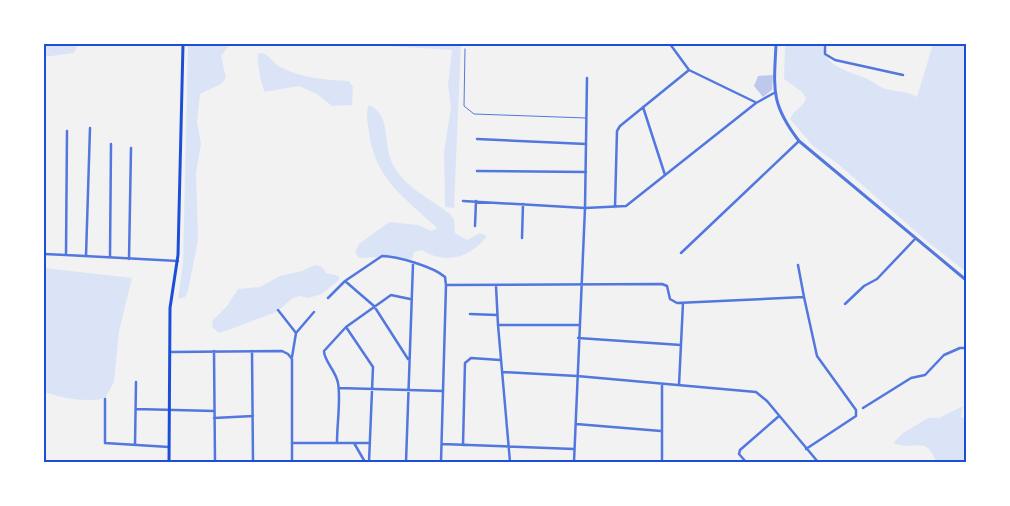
<svg xmlns="http://www.w3.org/2000/svg" width="1010" height="506" font-family="'Roboto Condensed',sans-serif">
	<style>
		.green { fill: #dbe4f7 }
		.building { fill: #bdc9ec }
		.lines { fill: none; stroke-linecap: round; stroke-linejoin: round }
		.service { stroke: #5277de; stroke-width: 1 }
		.minor { stroke: #5277de; stroke-width: 2.5 }
		.tertiary { stroke: #5277de; stroke-width: 3 }
		.secondary { stroke: #1d4ed8; stroke-width: 3 }
		.neatline { fill: none; stroke: #1d4ed8; stroke-width: 2 }
	</style>
	<rect width="100%" height="100%" fill="#f2f2f2"/>
	<path class="green" d="M 44,44 L 78,44 L 74,53 L 44,57 Z
		M 188,44 L 230,44 L 221,56 L 226,78 L 221,84 L 200,94 L 197,122 L 201,144 L 196,173 L 198,240 L 188,291 L 185,297 L 178,299 L 183,263 Z
		M 387,44 L 461,44 L 454,208 L 445,207 L 444,152 L 451,107 L 448,85 L 452,50 L 388,46 Z
		M 785,44 L 823,44 C 823,66 848,71 865,78 C 873,81 879,87 886,89 C 898,92 907,91 917,97 L 933,44 L 966,44 L 966,272 L 928,242 L 838,164 L 813,146 L 790,119 C 793,110 803,108 806,98 L 802,92 L 784,79 Z
		M 262,53 C 269,55 273,63 280,67 C 302,78 325,80 349,81 L 353,87 L 352,105 L 332,106 L 317,94 L 299,86 L 265,92 C 261,85 257,62 258,54 Z
		M 369,105 C 390,114 384,140 390,157 C 397,183 429,198 449,213 L 454,219 L 455,233 L 467,240 L 480,233 L 487,236 C 470,258 446,265 422,250 L 414,252 L 412,259 L 382,257 L 359,258 L 355,252 L 359,244 L 389,222 L 418,225 L 431,231 L 437,228 C 405,198 375,180 369,132 C 368,123 365,114 369,105 Z
		M 315,265 L 322,267 L 326,273 L 339,276 L 339,280 L 322,294 L 308,298 L 300,296 L 293,298 L 276,312 L 226,331 L 219,333 L 213,328 L 212,321 L 227,306 L 238,289 L 260,287 L 280,276 L 302,271 Z
		M 44,268 L 132,278 L 119,331 L 114,382 L 105,398 C 86,403 62,398 44,392 Z
		M 963,406 L 961,417 L 966,418 L 966,462 L 936,462 C 926,434 915,452 893,443 L 903,433 L 928,418 L 939,418 Z"/>
	<path class="building" d="M 773,75 L 772,90 L 763,97 L 754,86 L 758,76 Z"/>
	<g class="lines">
		<path class="service" d="M 465,49 L 464,106 L 474,114 L 586,118"/>
		<path class="minor" d="M 670,44 L 689,70 L 755,102
			M 825,44 L 825,54 L 835,60 L 903,75
			M 643,107 L 665,175
			M 67,131 L 66,255 L 178,261
			M 477,139 L 586,144
			M 477,171 L 586,172
			M 463,201 L 585,208 L 626,206 L 756,103 L 774,93
			M 615,207 L 617,131 L 620,126 L 689,70
			M 475,226 L 476,201
			M 522,238 L 523,204
			M 681,253 L 799,141
			M 44,254 L 66,255
			M 86,256 L 90,128
			M 110,257 L 111,144
			M 129,259 L 131,148
			M 798,265 L 804,297
			M 345,281 L 374,306 L 408,359
			M 446,285 L 662,284 L 667,286 L 670,299 L 677,303 L 804,297 L 817,356 L 856,410 L 856,416 L 806,449
			M 496,286 L 498,325 L 510,462
			M 328,298 L 345,281 L 382,256 C 397,256 434,267 445,277 L 446,285 L 441,462
			M 845,304 L 864,286 L 877,279 L 915,239
			M 278,310 L 296,333 L 292,357
			M 470,314 L 497,315
			M 498,325 L 578,325
			M 346,327 L 373,367 L 369,462
			M 296,333 L 314,312
			M 578,338 L 681,345
			M 214,351 L 215,462
			M 252,351 L 253,462
			M 170,352 L 282,351 L 288,354 L 292,359 L 292,462
			M 502,372 L 577,376 L 756,392 L 767,401 L 818,462
			M 679,385 L 683,303
			M 339,388 L 443,391
			M 105,399 L 105,443 L 169,447
			M 863,408 L 911,378 L 925,375 L 944,355 L 960,348 L 966,348
			M 136,409 L 214,411
			M 214,418 L 253,416
			M 576,424 L 661,431
			M 337,442 C 337,424 341,399 338,383 C 336,371 324,361 324,351 L 346,327 L 391,295 L 410,299
			M 292,443 L 370,443
			M 354,443 L 365,462
			M 442,444 L 574,449
			M 135,445 L 136,382
			M 463,445 L 465,363 L 471,358 L 500,360
			M 406,462 L 413,264
			M 574,462 L 585,208 L 587,78
			M 662,462 L 662,384
			M 746,462 L 739,454 L 740,450 L 779,416"/>
		<path class="tertiary" d="M 776,44 C 774,89 770,103 799,141 L 966,280"/>
		<path class="secondary" d="M 169,462 L 170,308 L 178,255 L 183,44"/>
	</g>
	<rect width="1010" height="506" fill="none" stroke="#ffffff" stroke-width="90"/>
	<rect x="45" y="45" width="920" height="416" class="neatline"/>
</svg>
